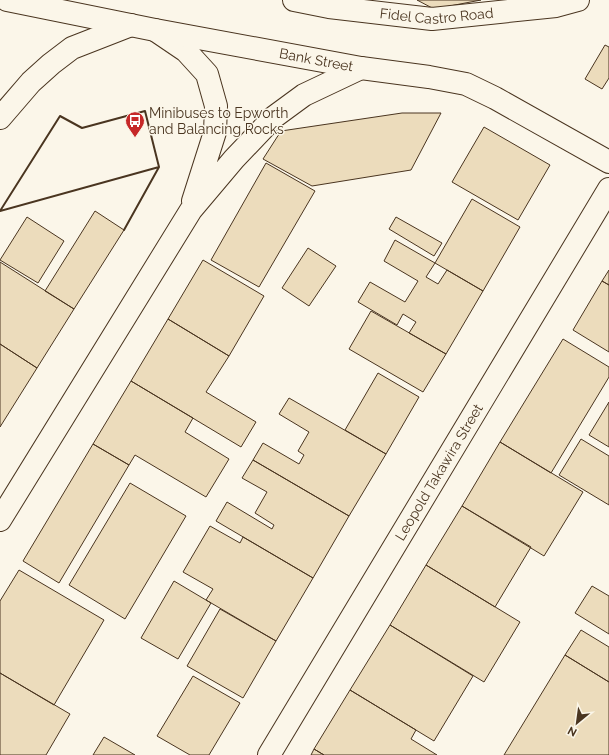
<svg xmlns="http://www.w3.org/2000/svg" width="609" height="755" font-family="Raleway,sans-serif">
	<style>
		.building { fill: #ecdcbc; stroke: #4a3520 }
		.lines { fill: none; stroke-linecap: round; stroke-linejoin: round }
		.minor-casing { stroke: #4a3520; stroke-width: 24 }
		.tertiary-casing { stroke: #4a3520; stroke-width: 24 }
		.secondary-casing { stroke: #4a3520; stroke-width: 24 }
		.primary-casing { stroke: #4a3520; stroke-width: 24 }
		.minor { stroke: #fbf6e9; stroke-width: 22 }
		.tertiary { stroke: #fbf6e9; stroke-width: 22 }
		.secondary { stroke: #fbf6e9; stroke-width: 22 }
		.primary { stroke: #fbf6e9; stroke-width: 22 }
		.wall { stroke: #4a3520; stroke-width: 2 }
		.labels { text-anchor: middle; dominant-baseline: central; stroke-width: 3; stroke-linejoin: round; paint-order: stroke }
		.street-label { font-size: 14px; fill: #4a3520; stroke: #fbf6e9 }
		.poi-label { font-size: 14px; fill: #4a3520; stroke: #fbf6e9; text-anchor: start }
	</style>
	<rect width="100%" height="100%" fill="#fbf6e9"/>
	<path class="building" d="M 417,0 L 481,0 L 434,9 Z
		M 605,45 L 609,47 L 609,78 L 602,89 L 585,79 Z
		M 402,113 L 441,113 L 411,170 L 312,186 L 263,159 L 281,131 Z
		M 484,127 L 550,165 L 518,220 L 452,182 Z
		M 266,163 L 315,191 L 259,287 L 211,260 Z
		M 472,199 L 520,227 L 483,291 L 435,263 Z
		M 95,211 L 124,230 L 74,309 L 45,291 Z
		M 27,217 L 64,241 L 38,283 L 0,260 Z
		M 396,217 L 442,243 L 434,256 L 389,229 Z
		M 395,240 L 435,263 L 426,277 L 438,284 L 447,270 L 483,291 L 446,354 L 409,333 L 416,322 L 403,314 L 397,325 L 358,302 L 370,282 L 405,302 L 418,281 L 384,261 Z
		M 308,248 L 336,266 L 309,306 L 282,288 Z
		M 203,260 L 264,296 L 229,356 L 168,319 Z
		M 0,262 L 74,309 L 37,368 L 0,344 Z
		M 609,270 L 609,285 L 602,281 Z
		M 602,281 L 609,285 L 609,352 L 573,330 Z
		M 371,311 L 446,354 L 423,392 L 349,349 Z
		M 168,319 L 229,356 L 206,392 L 256,422 L 241,447 L 131,381 Z
		M 563,339 L 609,367 L 609,377 L 551,473 L 500,442 Z
		M 0,344 L 37,368 L 0,427 Z
		M 378,373 L 419,397 L 386,454 L 345,430 Z
		M 131,381 L 193,418 L 185,432 L 229,459 L 206,497 L 135,455 L 129,465 L 93,444 Z
		M 289,398 L 386,454 L 349,516 L 253,460 L 263,443 L 299,464 L 304,455 L 298,451 L 309,432 L 279,414 Z
		M 609,402 L 609,447 L 589,435 Z
		M 581,439 L 609,456 L 609,505 L 559,475 Z
		M 500,442 L 583,492 L 544,556 L 462,506 Z
		M 93,444 L 129,465 L 59,583 L 23,561 Z
		M 253,460 L 349,516 L 313,578 L 216,521 L 227,502 L 272,529 L 274,525 L 255,513 L 267,492 L 242,478 Z
		M 130,483 L 186,516 L 125,619 L 69,585 Z
		M 462,506 L 531,547 L 495,607 L 426,565 Z
		M 210,526 L 240,543 L 243,537 L 313,578 L 276,641 L 206,600 L 213,589 L 183,572 Z
		M 426,565 L 520,622 L 484,682 L 390,625 Z
		M 19,570 L 104,620 L 54,705 L 0,673 L 0,601 Z
		M 174,581 L 211,603 L 178,659 L 141,638 Z
		M 592,586 L 609,596 L 609,634 L 575,613 Z
		M 220,609 L 276,641 L 243,698 L 187,666 Z
		M 390,625 L 473,676 L 434,741 L 350,690 Z
		M 581,630 L 609,647 L 609,682 L 565,655 Z
		M 565,655 L 609,682 L 609,755 L 504,755 Z
		M 0,673 L 70,714 L 46,755 L 0,755 Z
		M 193,676 L 240,703 L 209,755 L 190,755 L 157,736 Z
		M 350,690 L 416,730 L 411,739 L 437,755 L 324,755 L 314,749 Z
		M 104,737 L 135,755 L 93,755 Z
		M 314,749 L 324,755 L 311,755 Z"/>
	<g class="lines">
		<defs>
			<path id="minor" d="M 155,30 L 186,51 L 207,74 L 216,106 L 215,132 L 193,201
				M 0,520 L 191,210 L 234,159 L 274,117 L 304,95 L 361,68"/>
			<g id="tertiary">
				<path id="s1" d="M 269,755 L 609,189"/>
			</g>
			<g id="secondary">
				<path id="s2" d="M 7,0 L 155,30 L 361,68 L 429,77 L 466,84 L 495,98 L 609,162"/>
				<path id="s3" d="M 294,0 L 329,7 L 432,19 L 556,6 L 578,0"/>
			</g>
			<path id="primary" d="M 0,118 L 31,82 L 51,64 L 72,48 L 131,25"/>
		</defs>
		<use href="#minor" class="minor-casing"/>
		<use href="#tertiary" class="tertiary-casing"/>
		<use href="#secondary" class="secondary-casing"/>
		<use href="#primary" class="primary-casing"/>
		<use href="#minor" class="minor"/>
		<use href="#tertiary" class="tertiary"/>
		<use href="#secondary" class="secondary"/>
		<use href="#primary" class="primary"/>
		<path class="wall" d="M 0,211 L 60,116 L 82,128 L 145,111 L 159,167 L 124,230
			M 0,211 L 159,167"/>
	</g>
	<defs>
		<symbol id="bus-pin" viewBox="-11 -11 22 30"><path d="M0 17L-7.5 6A9.5 9.5 0 1 1 7.5 6Z" fill="#c62828" stroke="#fbf6e9"/><path d="M-5-6H5V4H4V6H2V4H-2V6H-4V4H-5ZM-3.5-4V0h7V-4ZM-3.5 1.2v1.5H-2V1.2ZM2 1.2v1.5H3.5V1.2Z" fill="#fff"/></symbol>
	</defs>
	<g fill-rule="evenodd">
		<use href="#bus-pin" x="124" y="110" width="22" height="30"/>
	</g>
	<g class="labels">
		<g class="street-label">
			<text stroke="none"><textPath href="#s3" startOffset="144">Fidel Castro Road</textPath></text>
			<text stroke="none"><textPath href="#s2" startOffset="315">Bank Street</textPath></text>
			<text stroke="none"><textPath href="#s1" startOffset="330">Leopold Takawira Street</textPath></text>
		</g>
		<g class="poi-label">
			<text x="149" y="113">Minibuses to Epworth<tspan x="149" dy="16">and Balancing Rocks</tspan></text>
		</g>
	</g>
	<g transform="translate(577 723) rotate(209)" stroke="#fbf6e9" stroke-width="3" paint-order="stroke">
	<path d="M0-3L7 15L0 10L-7 15Z" fill="#4a3520"/>
	<text y="-6" font-size="11" font-weight="bold" text-anchor="middle" fill="#4a3520">N</text>
	</g>
</svg>
